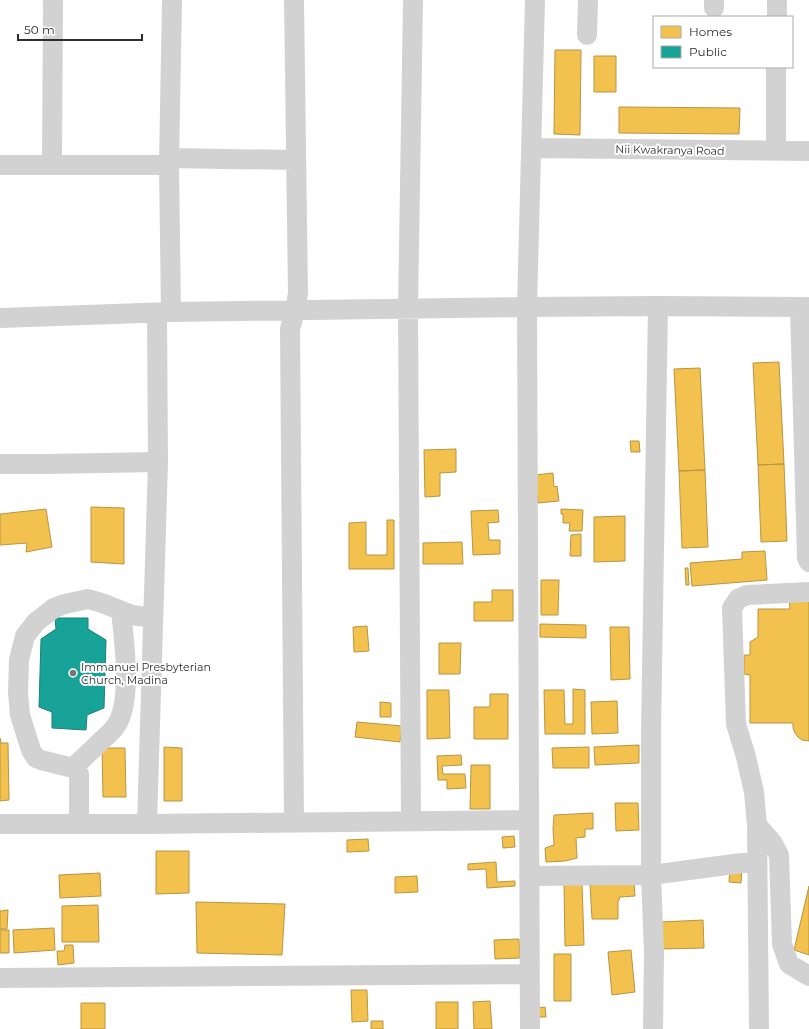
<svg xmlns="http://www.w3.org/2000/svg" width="809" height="1029" font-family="Montserrat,sans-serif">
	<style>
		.homes { fill: #f2c14e; stroke: #b79544 }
		.public { fill: #17a398; stroke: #1e8078 }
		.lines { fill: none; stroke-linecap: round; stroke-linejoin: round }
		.minor { stroke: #d2d2d2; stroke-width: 20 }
		.poi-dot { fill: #767676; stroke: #fff; stroke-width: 1.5 }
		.labels { text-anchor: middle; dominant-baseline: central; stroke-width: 4; stroke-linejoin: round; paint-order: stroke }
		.street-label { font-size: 11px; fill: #2d2d2d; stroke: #fff }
		.poi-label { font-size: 11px; fill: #2d2d2d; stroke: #fff; text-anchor: start }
	</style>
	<rect width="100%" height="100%" fill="#fff"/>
	<path class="homes" d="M 555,50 L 581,50 L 580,135 L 554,134 Z
		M 594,56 L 616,56 L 616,92 L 594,92 Z
		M 619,107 L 740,108 L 739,134 L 619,133 Z
		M 779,362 L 784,464 L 758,465 L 753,363 Z
		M 700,368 L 705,470 L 679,471 L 674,369 Z
		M 630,441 L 639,441 L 640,452 L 631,452 Z
		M 456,449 L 456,472 L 440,473 L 440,496 L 425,497 L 424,450 Z
		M 784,464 L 787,541 L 761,542 L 758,465 Z
		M 705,470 L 708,547 L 682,548 L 679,471 Z
		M 553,473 L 554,487 L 557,486 L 559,501 L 538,503 L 535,475 Z
		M 91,507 L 124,508 L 124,564 L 91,562 Z
		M 46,509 L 52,547 L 26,552 L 27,543 L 0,545 L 0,514 Z
		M 561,509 L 583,510 L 582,531 L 569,531 L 570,523 L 563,523 L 563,514 L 561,514 Z
		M 498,510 L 499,522 L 488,523 L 489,540 L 500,540 L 500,554 L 473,555 L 471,511 Z
		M 625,516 L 625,561 L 594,562 L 594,517 Z
		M 387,520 L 394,520 L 394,569 L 349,569 L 349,523 L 366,522 L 366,555 L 387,555 Z
		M 581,534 L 581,556 L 570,556 L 571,535 Z
		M 462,542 L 463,564 L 423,564 L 423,543 Z
		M 765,551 L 767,580 L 692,586 L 690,563 L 742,559 L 742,552 Z
		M 685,568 L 688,568 L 689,585 L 686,585 Z
		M 541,580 L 559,580 L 558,615 L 541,615 Z
		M 492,590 L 513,590 L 513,621 L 474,621 L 474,602 L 492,602 Z
		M 789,598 L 809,598 L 809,741 L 802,740 L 798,737 L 795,733 L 793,728 L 793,723 L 750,723 L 750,675 L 744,674 L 744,655 L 750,655 L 750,642 L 758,637 L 758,609 L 790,609 Z
		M 540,624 L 586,625 L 586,638 L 540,637 Z
		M 367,626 L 369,651 L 354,652 L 353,627 Z
		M 610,627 L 629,627 L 630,679 L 611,680 Z
		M 439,643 L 461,643 L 460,674 L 439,674 Z
		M 573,689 L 585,690 L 585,734 L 545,734 L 544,690 L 564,690 L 565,724 L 573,724 Z
		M 427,690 L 449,690 L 450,738 L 427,739 Z
		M 490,694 L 508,694 L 508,739 L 474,739 L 474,707 L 490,707 Z
		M 617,701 L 618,733 L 592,734 L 591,702 Z
		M 380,702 L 391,703 L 391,717 L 380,717 Z
		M 357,722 L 402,726 L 400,742 L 355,737 Z
		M 0,738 L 1,743 L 8,743 L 9,800 L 0,801 Z
		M 639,745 L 639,763 L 595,765 L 594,747 Z
		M 164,747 L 182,748 L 182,801 L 164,801 Z
		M 589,747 L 589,768 L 553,768 L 552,748 Z
		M 102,748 L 125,748 L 126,797 L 103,797 Z
		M 461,755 L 462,765 L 442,766 L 443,774 L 465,774 L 466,788 L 447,789 L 447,780 L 438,780 L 437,756 Z
		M 471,765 L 490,765 L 490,809 L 470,809 Z
		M 615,803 L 638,803 L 639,830 L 616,831 Z
		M 593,813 L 593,829 L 585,829 L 585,837 L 576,838 L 577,858 L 565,861 L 546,862 L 545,848 L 554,845 L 553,829 L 554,815 Z
		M 514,836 L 515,847 L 503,848 L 502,837 Z
		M 368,839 L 369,851 L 347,852 L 347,840 Z
		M 156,851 L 189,851 L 189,893 L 156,894 Z
		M 496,862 L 497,882 L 515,881 L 515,886 L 487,888 L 486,869 L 468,870 L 468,864 Z
		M 730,867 L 742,868 L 741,883 L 729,882 Z
		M 100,873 L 101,896 L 60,898 L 59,875 Z
		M 417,876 L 418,892 L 395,893 L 395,877 Z
		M 564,882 L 582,882 L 584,945 L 565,946 Z
		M 634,883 L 635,896 L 620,897 L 618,902 L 618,919 L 592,919 L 590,885 Z
		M 809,886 L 809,955 L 794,950 Z
		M 196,902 L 285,904 L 282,955 L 197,953 Z
		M 98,905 L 99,942 L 62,942 L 62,906 Z
		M 8,910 L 7,929 L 0,929 L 0,911 Z
		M 703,920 L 704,948 L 661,949 L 661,922 Z
		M 54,928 L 55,950 L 14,953 L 13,930 Z
		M 0,930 L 9,930 L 9,953 L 0,953 Z
		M 519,939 L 520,958 L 495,959 L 494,940 Z
		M 65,945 L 73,945 L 74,963 L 58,965 L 57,951 L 64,951 Z
		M 631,950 L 635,992 L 612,995 L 608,952 Z
		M 554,954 L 571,954 L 571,1001 L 554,1001 Z
		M 351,990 L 367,990 L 368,1021 L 352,1022 Z
		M 490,1001 L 492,1029 L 474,1029 L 473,1002 Z
		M 436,1002 L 458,1002 L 458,1029 L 436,1029 Z
		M 81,1003 L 105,1003 L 105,1029 L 81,1029 Z
		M 545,1007 L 546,1017 L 538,1017 L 538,1008 Z
		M 371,1021 L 383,1021 L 383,1029 L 371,1029 Z"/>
	<path class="public" d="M 55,618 L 88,618 L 88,629 L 106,640 L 104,708 L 87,715 L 86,730 L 52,728 L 52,712 L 39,707 L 41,639 L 56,629 Z"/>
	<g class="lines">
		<path class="minor" d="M 294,0 L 298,293 L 295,311 L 290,329 L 294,822
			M 714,8 L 714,0
			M 777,17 L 777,0
			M 587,35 L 588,0
			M 531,148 L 809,151
			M 776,151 L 776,67
			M 169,158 L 295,160
			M 0,165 L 169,165
			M 52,165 L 53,0
			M 800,307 L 807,558 L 809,562
			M 171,312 L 169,165 L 172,0
			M 0,318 L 171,312 L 527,307 L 658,306 L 809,307
			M 0,464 L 47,464 L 158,462
			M 73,768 C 82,759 91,751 100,742 C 105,737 111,733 115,727 C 133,704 124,640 121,611
			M 411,821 L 408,309 L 413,0
			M 0,824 L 147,824 L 529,820
			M 79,824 L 79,774 L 77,770 L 73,768 L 41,760 L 36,758 L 31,750 L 20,715 L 18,692 L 19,660 L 25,636 L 36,622 L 54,608 L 65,604 L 88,599 L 102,603 L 132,615 L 153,618
			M 147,824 L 158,462 L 157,313
			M 757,825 L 772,842 L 779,855 L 782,944 L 789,964 L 809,976
			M 529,876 L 651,875 L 757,861
			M 0,978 L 530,974
			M 530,1029 L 527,307 L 535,0
			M 653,1029 L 654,953 L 651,875 L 651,732 L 658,306
			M 759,1029 L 757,825 L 754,792 L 746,757 L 736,724 L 732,608 L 738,599 L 747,595 L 809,592"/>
	</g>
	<circle class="poi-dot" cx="73" cy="673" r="4"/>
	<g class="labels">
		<g class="street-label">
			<text transform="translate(670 150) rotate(1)">Nii Kwakranya Road</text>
		</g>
		<g class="poi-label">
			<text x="81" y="667">Immanuel Presbyterian<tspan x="81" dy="13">Church, Madina</tspan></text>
		</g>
	</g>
	<rect x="653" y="16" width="140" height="52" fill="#ffffff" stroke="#ababab"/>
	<rect x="661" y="26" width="20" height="12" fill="#f2c14e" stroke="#ababab"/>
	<text x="689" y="36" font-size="12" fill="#2d2d2d">Homes</text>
	<rect x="661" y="46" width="20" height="12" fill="#17a398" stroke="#ababab"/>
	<text x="689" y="56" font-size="12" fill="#2d2d2d">Public</text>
	<path d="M18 34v6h124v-6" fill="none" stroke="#2d2d2d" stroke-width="2"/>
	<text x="24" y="34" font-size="12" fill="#2d2d2d" stroke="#ffffff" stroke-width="3" paint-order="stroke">50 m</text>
</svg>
